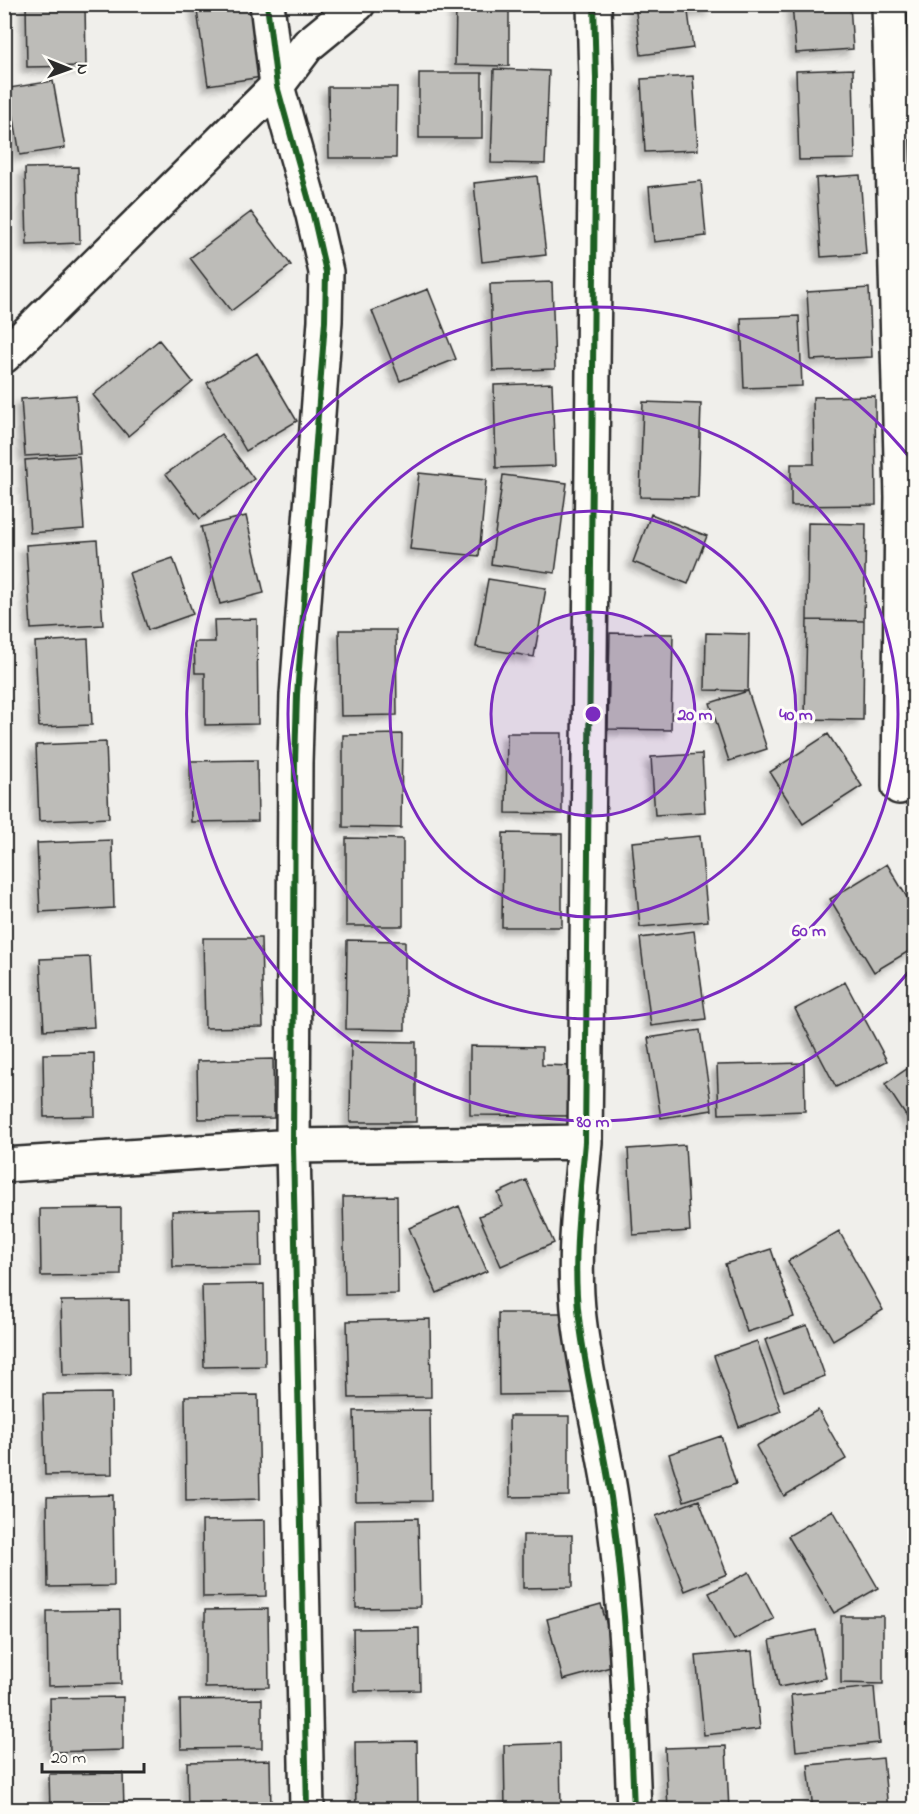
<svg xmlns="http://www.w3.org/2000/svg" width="919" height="1814" font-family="'Indie Flower',sans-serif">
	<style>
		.building { fill: #bdbcb8; stroke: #2b2b2b; stroke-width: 1.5; filter: url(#shadow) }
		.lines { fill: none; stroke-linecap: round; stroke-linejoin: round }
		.minor-casing { stroke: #2b2b2b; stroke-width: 38 }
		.minor { stroke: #fdfcf7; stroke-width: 33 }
		.cycleway-casing { stroke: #fdfcf7; stroke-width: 10 }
		.cycleway { stroke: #1b5e20; stroke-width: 6 }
		.ring { fill: none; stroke: #7b2cbf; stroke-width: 3 }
		.centre { fill: #7b2cbf; stroke: #fdfcf7; stroke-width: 3 }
		.ring-label { font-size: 18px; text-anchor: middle; font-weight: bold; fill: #7b2cbf; stroke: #fdfcf7; stroke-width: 6; stroke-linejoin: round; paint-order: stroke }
	</style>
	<defs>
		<filter id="shadow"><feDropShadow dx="-5.5" dy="5.5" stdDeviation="3" flood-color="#0004"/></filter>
	</defs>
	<rect width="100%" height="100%" fill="#f0efeb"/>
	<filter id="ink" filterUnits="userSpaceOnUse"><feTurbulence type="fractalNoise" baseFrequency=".0167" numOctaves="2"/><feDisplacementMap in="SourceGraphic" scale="12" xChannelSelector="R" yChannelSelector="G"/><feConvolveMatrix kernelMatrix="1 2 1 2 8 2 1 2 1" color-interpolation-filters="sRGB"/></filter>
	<g filter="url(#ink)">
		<path class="building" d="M 26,4 L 85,4 L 86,66 L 27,67 Z
			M 196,4 L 251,4 L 262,77 L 208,85 Z
			M 456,4 L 509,4 L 509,66 L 455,65 Z
			M 635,4 L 711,4 L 712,9 L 688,12 L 693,48 L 641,55 Z
			M 792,4 L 850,4 L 853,49 L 796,53 Z
			M 494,69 L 549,71 L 545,164 L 491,163 Z
			M 853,69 L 855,159 L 799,160 L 796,71 Z
			M 419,73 L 482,73 L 482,138 L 419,138 Z
			M 693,76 L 698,150 L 645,152 L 641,79 Z
			M 53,81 L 65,148 L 20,155 L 9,88 Z
			M 328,87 L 397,87 L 396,158 L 329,158 Z
			M 78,167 L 80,243 L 27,245 L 25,168 Z
			M 860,175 L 866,254 L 821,257 L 816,178 Z
			M 537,176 L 546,255 L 482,262 L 474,183 Z
			M 701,181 L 706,236 L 654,242 L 649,187 Z
			M 251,212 L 291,265 L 231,311 L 190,258 Z
			M 552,282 L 555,369 L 493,371 L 490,284 Z
			M 869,288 L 872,357 L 811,360 L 807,292 Z
			M 428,289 L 456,359 L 400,381 L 372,311 Z
			M 799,316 L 802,386 L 744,388 L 741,318 Z
			M 159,340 L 193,382 L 128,436 L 93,395 Z
			M 257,353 L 297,421 L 246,451 L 207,383 Z
			M 552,383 L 555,466 L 496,468 L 494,385 Z
			M 76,395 L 80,453 L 25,456 L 21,399 Z
			M 875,396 L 876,505 L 791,506 L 791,464 L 814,464 L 813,397 Z
			M 643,402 L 701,404 L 698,498 L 640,497 Z
			M 221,434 L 254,479 L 200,519 L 166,474 Z
			M 79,456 L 84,529 L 30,533 L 25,460 Z
			M 419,473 L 486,480 L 479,556 L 410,549 Z
			M 503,475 L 567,483 L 555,573 L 491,564 Z
			M 651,514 L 707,536 L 688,584 L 633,562 Z
			M 246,516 L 264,593 L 220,604 L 201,527 Z
			M 808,523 L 866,524 L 864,621 L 807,620 Z
			M 97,540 L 103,625 L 31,629 L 26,545 Z
			M 173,558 L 193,614 L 148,630 L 129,573 Z
			M 488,579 L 546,588 L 534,657 L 476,647 Z
			M 257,619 L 258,724 L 205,725 L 205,673 L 195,673 L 194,642 L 215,642 L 214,620 Z
			M 807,620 L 864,621 L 863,720 L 805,719 Z
			M 339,630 L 396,630 L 397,715 L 341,716 Z
			M 610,633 L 673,634 L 671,730 L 608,729 Z
			M 706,633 L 749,634 L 748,691 L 705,690 Z
			M 88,639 L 92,725 L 39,727 L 35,642 Z
			M 748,691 L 767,749 L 729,761 L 710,703 Z
			M 507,733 L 562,733 L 562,814 L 506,813 Z
			M 402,734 L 401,828 L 343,827 L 343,735 Z
			M 828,734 L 862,786 L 803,824 L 770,772 Z
			M 106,742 L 109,818 L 39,821 L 36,745 Z
			M 702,754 L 705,812 L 655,815 L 651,757 Z
			M 257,760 L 258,821 L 191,822 L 190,761 Z
			M 503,833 L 562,834 L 562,927 L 502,927 Z
			M 700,836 L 708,921 L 640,927 L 632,842 Z
			M 346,838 L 403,839 L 403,926 L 346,926 Z
			M 112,840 L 114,908 L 40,912 L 37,843 Z
			M 887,864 L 914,909 L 914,948 L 874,972 L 830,899 Z
			M 694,931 L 706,1019 L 651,1026 L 640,938 Z
			M 203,938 L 261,938 L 263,1027 L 205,1028 Z
			M 347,940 L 405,941 L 405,1030 L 346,1029 Z
			M 90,957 L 94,1027 L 44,1030 L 40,959 Z
			M 845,982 L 887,1061 L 836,1087 L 795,1009 Z
			M 700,1030 L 712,1110 L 661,1118 L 648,1038 Z
			M 351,1041 L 416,1042 L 416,1122 L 350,1122 Z
			M 470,1046 L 542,1047 L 542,1065 L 573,1066 L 572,1116 L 470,1115 Z
			M 94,1053 L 95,1116 L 44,1117 L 43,1054 Z
			M 273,1059 L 274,1118 L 198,1119 L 197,1061 Z
			M 804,1063 L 805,1111 L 719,1114 L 717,1065 Z
			M 914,1064 L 914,1128 L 885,1084 Z
			M 685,1145 L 690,1231 L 633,1235 L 628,1149 Z
			M 526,1180 L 554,1243 L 501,1266 L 479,1216 L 503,1206 L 498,1193 Z
			M 397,1196 L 398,1294 L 345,1295 L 343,1197 Z
			M 459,1206 L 487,1271 L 437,1293 L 409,1228 Z
			M 121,1208 L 121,1275 L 41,1276 L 40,1209 Z
			M 260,1209 L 261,1266 L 173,1267 L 172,1211 Z
			M 839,1231 L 883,1310 L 833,1340 L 788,1261 Z
			M 771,1249 L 794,1317 L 747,1332 L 725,1264 Z
			M 264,1284 L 265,1366 L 204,1367 L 202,1285 Z
			M 129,1300 L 130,1374 L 63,1375 L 61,1301 Z
			M 498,1313 L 572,1313 L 573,1394 L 499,1395 Z
			M 430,1319 L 431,1397 L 349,1398 L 347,1321 Z
			M 807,1325 L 825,1376 L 784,1391 L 765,1340 Z
			M 757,1341 L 781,1411 L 739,1427 L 714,1356 Z
			M 111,1393 L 112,1474 L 45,1475 L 43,1394 Z
			M 258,1395 L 260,1499 L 186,1501 L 185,1396 Z
			M 430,1410 L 431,1501 L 356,1502 L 354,1411 Z
			M 818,1410 L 846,1459 L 784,1496 L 756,1446 Z
			M 509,1416 L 569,1416 L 569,1496 L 510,1497 Z
			M 721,1436 L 736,1484 L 684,1501 L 669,1454 Z
			M 113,1495 L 114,1586 L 48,1587 L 47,1497 Z
			M 699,1500 L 727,1574 L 685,1591 L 656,1516 Z
			M 833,1510 L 878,1588 L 834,1613 L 788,1536 Z
			M 418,1518 L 420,1607 L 356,1608 L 355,1519 Z
			M 265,1520 L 266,1596 L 203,1597 L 202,1521 Z
			M 523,1535 L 572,1535 L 572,1587 L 523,1588 Z
			M 749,1572 L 774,1619 L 734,1640 L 709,1593 Z
			M 601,1604 L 618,1665 L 563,1680 L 547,1619 Z
			M 268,1609 L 269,1687 L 205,1688 L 205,1610 Z
			M 120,1610 L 121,1684 L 48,1686 L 47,1611 Z
			M 841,1616 L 883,1616 L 883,1684 L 841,1683 Z
			M 419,1628 L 420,1690 L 354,1691 L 353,1629 Z
			M 816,1630 L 826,1678 L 779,1687 L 770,1640 Z
			M 752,1651 L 760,1729 L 704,1735 L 696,1656 Z
			M 874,1687 L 879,1743 L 796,1751 L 791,1695 Z
			M 123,1697 L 123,1750 L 51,1752 L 50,1698 Z
			M 262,1699 L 262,1748 L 181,1749 L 180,1700 Z
			M 417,1741 L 418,1810 L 356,1810 L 355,1742 Z
			M 560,1743 L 561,1810 L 505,1810 L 504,1745 Z
			M 726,1746 L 729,1810 L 668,1810 L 665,1748 Z
			M 883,1758 L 888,1810 L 813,1810 L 808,1765 Z
			M 270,1760 L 271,1810 L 188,1810 L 187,1762 Z
			M 123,1773 L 124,1810 L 50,1810 L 49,1774 Z"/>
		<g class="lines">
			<defs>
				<path id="minor" d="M 267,4 L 277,86 L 313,215 L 326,272 L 325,321 L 297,695 L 295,763 L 293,1146 L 307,1810
					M 594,4 L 596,79 L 585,1142 C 580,1200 572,1260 579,1318 C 586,1379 602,1437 611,1497 C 626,1601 630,1705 634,1810
					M 889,4 L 902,497 L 899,787
					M 4,356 L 277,86 L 308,45 L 358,4
					M 4,1165 L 293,1146 L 585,1142"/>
			</defs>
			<use href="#minor" class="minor-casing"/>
			<use href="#minor" class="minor"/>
			<defs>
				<path id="cycleway" d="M 267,4 L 277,86 L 313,215 L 326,272 L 325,321 L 297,695 L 295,763 L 293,1146 L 307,1810
					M 594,4 L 596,79 L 585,1142 C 580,1200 572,1260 579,1318 C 586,1379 602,1437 611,1497 C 626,1601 630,1705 634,1810"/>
			</defs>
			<use href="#cycleway" class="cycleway-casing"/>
			<use href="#cycleway" class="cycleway"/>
		</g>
	</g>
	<circle cx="593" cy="714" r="102" fill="#7b2cbf" fill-opacity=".12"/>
	<g class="ring">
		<circle cx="593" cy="714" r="102"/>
		<circle cx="593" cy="714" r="203"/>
		<circle cx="593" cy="714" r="305"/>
		<path d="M914 965A407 407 0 1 1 914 463"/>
	</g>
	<circle cx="593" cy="714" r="9" class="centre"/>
	<g class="ring-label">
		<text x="695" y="720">20 m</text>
		<text x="796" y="720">40 m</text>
		<text x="809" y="936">60 m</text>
		<text x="593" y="1127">80 m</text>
	</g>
	<rect width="919" height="1814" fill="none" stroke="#fdfcf7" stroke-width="24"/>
	<rect x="12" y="12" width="895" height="1790" fill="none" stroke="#2b2b2b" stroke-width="2" filter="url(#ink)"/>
	<g transform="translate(69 69) rotate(91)" stroke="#fdfcf7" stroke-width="4.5" paint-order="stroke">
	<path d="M0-4.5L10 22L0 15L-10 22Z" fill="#2b2b2b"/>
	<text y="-9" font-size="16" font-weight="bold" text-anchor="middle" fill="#2b2b2b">N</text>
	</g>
	<path d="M42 1763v9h102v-9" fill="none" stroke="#2b2b2b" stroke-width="3"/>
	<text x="51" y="1763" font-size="18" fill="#2b2b2b" stroke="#fdfcf7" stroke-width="4.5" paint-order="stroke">20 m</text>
</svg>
